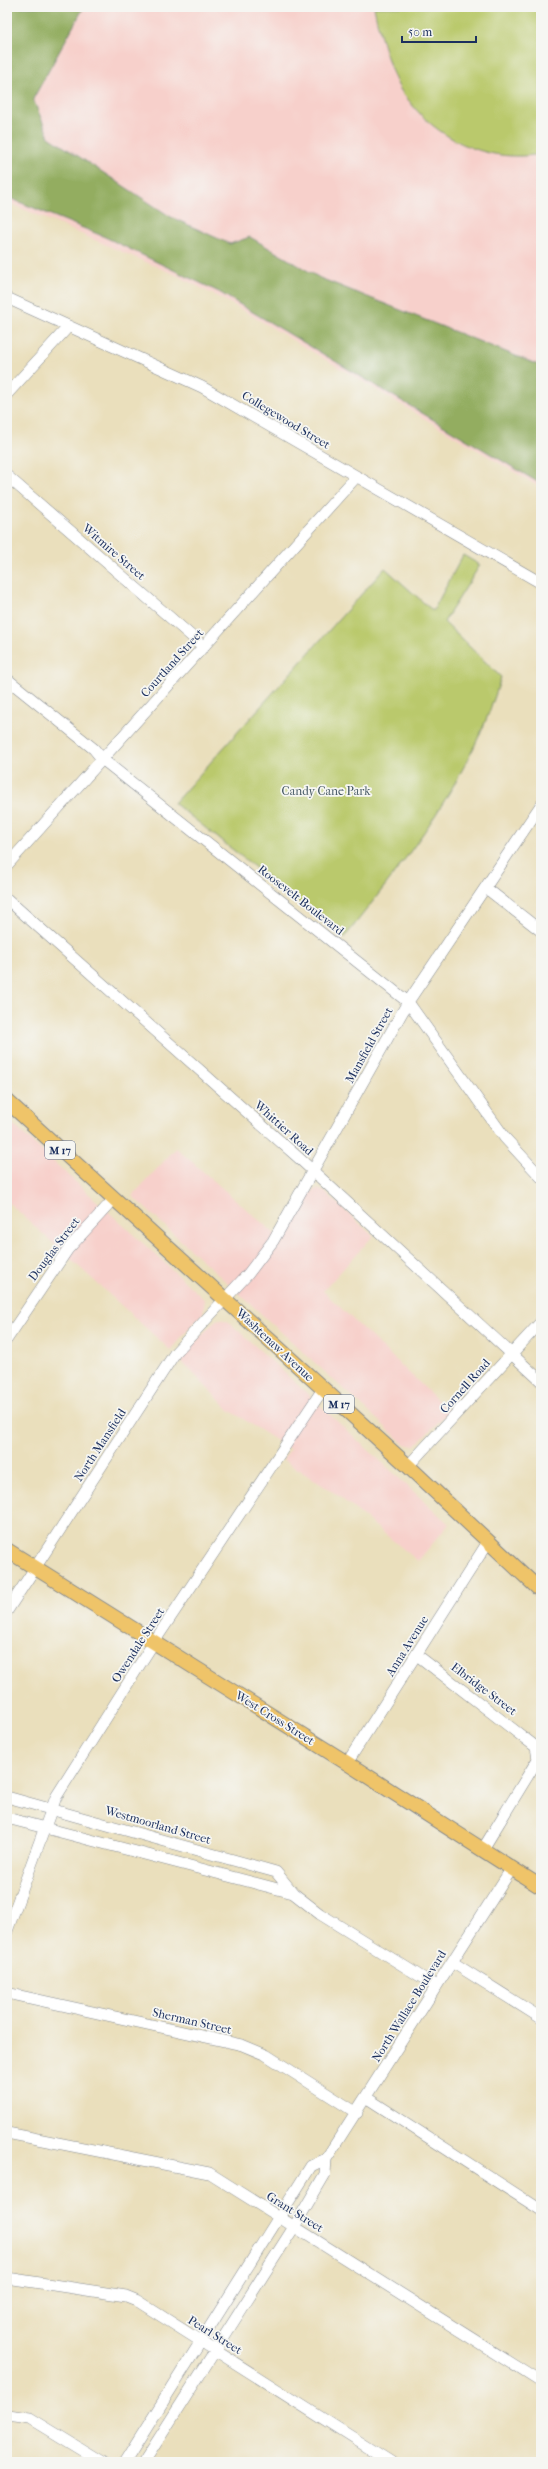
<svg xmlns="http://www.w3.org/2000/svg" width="548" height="2469" font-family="'IM FELL French Canon',serif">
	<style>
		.built { fill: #f7d0cb }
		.green { fill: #bac96c; stroke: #6a7c65 }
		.forest { fill: #93ad60; stroke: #576e5f }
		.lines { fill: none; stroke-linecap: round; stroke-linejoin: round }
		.minor-casing { stroke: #82878d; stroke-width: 12 }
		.major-casing { stroke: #82878d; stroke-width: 16 }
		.minor { stroke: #fff; stroke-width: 11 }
		.major { stroke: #efc469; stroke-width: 14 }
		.labels { text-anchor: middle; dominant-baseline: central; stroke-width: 3.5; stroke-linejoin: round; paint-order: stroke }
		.shield { fill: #f6f6f2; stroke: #5d6b8a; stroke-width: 1 }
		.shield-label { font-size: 11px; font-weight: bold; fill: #1b2f5e }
		.street-label { font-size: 12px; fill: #1b2f5e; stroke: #f6f6f2 }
		.park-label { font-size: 12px; fill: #435662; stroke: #f6f6f2 }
	</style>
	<rect width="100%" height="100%" fill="#f6f6f2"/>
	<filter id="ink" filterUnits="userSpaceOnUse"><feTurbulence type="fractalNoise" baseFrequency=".025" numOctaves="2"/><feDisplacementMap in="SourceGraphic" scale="8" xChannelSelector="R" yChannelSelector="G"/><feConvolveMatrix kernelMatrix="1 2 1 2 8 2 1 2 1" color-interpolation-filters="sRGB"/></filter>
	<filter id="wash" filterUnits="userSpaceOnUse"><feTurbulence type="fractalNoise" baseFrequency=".012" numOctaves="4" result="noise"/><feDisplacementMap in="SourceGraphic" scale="16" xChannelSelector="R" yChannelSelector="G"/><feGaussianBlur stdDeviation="0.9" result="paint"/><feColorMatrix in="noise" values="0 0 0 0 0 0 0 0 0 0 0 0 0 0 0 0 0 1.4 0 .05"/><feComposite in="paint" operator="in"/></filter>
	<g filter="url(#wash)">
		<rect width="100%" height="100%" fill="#eadfbc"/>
		<path class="built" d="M 7,7 L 541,7 L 541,488 L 239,308 L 178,276 L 7,202 Z
			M 7,1119 L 205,1300 L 203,1313 L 170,1350 L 7,1201 Z
			M 176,1148 L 282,1240 L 311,1192 L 317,1189 L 325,1192 L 373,1236 L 323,1291 L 449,1411 L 419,1442 L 413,1446 L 404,1444 L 132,1196 Z
			M 221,1319 L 229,1322 L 449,1524 L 418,1561 L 336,1494 L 283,1460 L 290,1449 L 229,1410 L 179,1359 L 216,1320 Z"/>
		<path class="green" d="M 374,7 L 541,7 L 541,154 C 492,163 444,143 413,106 C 409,100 403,95 400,89 C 389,70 378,28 374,7 Z
			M 463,555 L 480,565 L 444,622 L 501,677 C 473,775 407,859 344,938 L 174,803 L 385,568 L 433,611 Z"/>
		<path class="forest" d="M 7,7 L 84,7 L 33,99 L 49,137 L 171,217 L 230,244 L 250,237 L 320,278 L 541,366 L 541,484 L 219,292 L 105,237 L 7,197 Z"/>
	</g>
	<g filter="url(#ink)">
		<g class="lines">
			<defs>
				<path id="minor" d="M 7,298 L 202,387 L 541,583
					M 7,394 L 68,327
					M 7,476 L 204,647
					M 7,679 L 94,749 L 102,759 L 408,1002 L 505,1138 L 541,1177
					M 7,865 L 356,477
					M 486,888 L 541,931
					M 7,899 L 301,1160 L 541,1381
					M 7,1339 L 68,1249 L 114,1199
					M 408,1466 L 541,1322
					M 7,1611 L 175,1353 L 248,1274 L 273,1241 L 408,1002 L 541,805
					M 417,1655 L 536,1747 L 538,1759 L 483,1849
					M 347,1763 L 488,1542
					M 7,1797 L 276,1872 L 293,1893 L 7,1818
					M 293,1893 L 320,1914 L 436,1986
					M 7,1931 L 56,1797 L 154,1642 L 323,1389
					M 452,1962 L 541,2018
					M 7,1993 L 242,2045 L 266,2055 L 357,2113
					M 367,2098 L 541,2210
					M 7,2133 L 209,2173 L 541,2382
					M 7,2278 L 126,2296 L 136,2300 L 391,2462
					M 7,2415 L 30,2418 L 102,2462
					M 125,2462 L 311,2166 L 326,2159
					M 144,2462 L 294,2227 L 325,2174 L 326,2159 L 512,1868"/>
				<path id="major" d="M 7,1101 L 408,1466 L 541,1591
					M 7,1550 L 347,1763 L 541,1887"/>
			</defs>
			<use href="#minor" class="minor-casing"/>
			<use href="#major" class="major-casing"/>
			<use href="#minor" class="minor"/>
			<use href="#major" class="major"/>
		</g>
	</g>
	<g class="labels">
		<g class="shield">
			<rect x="45" y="1141" width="30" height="18" rx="3"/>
			<rect x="324" y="1395" width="30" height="18" rx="3"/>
		</g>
		<g class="shield-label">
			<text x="60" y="1150">M 17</text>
			<text x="339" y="1404">M 17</text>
		</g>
		<g class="street-label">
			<text transform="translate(286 420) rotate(31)">Collegewood Street</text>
			<text transform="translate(114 552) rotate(41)">Witmire Street</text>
			<text transform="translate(172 663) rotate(-48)">Courtland Street</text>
			<text transform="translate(301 900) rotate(38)">Roosevelt Boulevard</text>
			<text transform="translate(369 1045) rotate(-61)">Mansfield Street</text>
			<text transform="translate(284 1128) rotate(42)">Whittier Road</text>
			<text transform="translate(54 1249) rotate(-53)">Douglas Street</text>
			<text transform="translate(275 1345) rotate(43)">Washtenaw Avenue</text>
			<text transform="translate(465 1386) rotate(-48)">Cornell Road</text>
			<text transform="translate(100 1445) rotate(-57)">North Mansfield</text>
			<text transform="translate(138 1645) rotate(-57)">Owendale Street</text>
			<text transform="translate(407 1646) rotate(-58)">Anna Avenue</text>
			<text transform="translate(484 1689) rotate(37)">Elbridge Street</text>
			<text transform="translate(275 1718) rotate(32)">West Cross Street</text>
			<text transform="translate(158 1825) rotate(16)">Westmoorland Street</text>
			<text transform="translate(409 2006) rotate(-58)">North Wallace Boulevard</text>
			<text transform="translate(192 2021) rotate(13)">Sherman Street</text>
			<text transform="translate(295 2212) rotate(32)">Grant Street</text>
			<text transform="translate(215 2335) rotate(32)">Pearl Street</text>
		</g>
		<g class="park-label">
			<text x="326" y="791">Candy Cane Park</text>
		</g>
	</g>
	<rect width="548" height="2469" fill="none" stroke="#f6f6f2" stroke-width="24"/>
	<path d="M402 36v6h74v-6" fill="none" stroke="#1b2f5e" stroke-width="2"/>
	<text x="408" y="36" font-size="12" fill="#1b2f5e" stroke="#f6f6f2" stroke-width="3" paint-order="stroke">50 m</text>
</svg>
